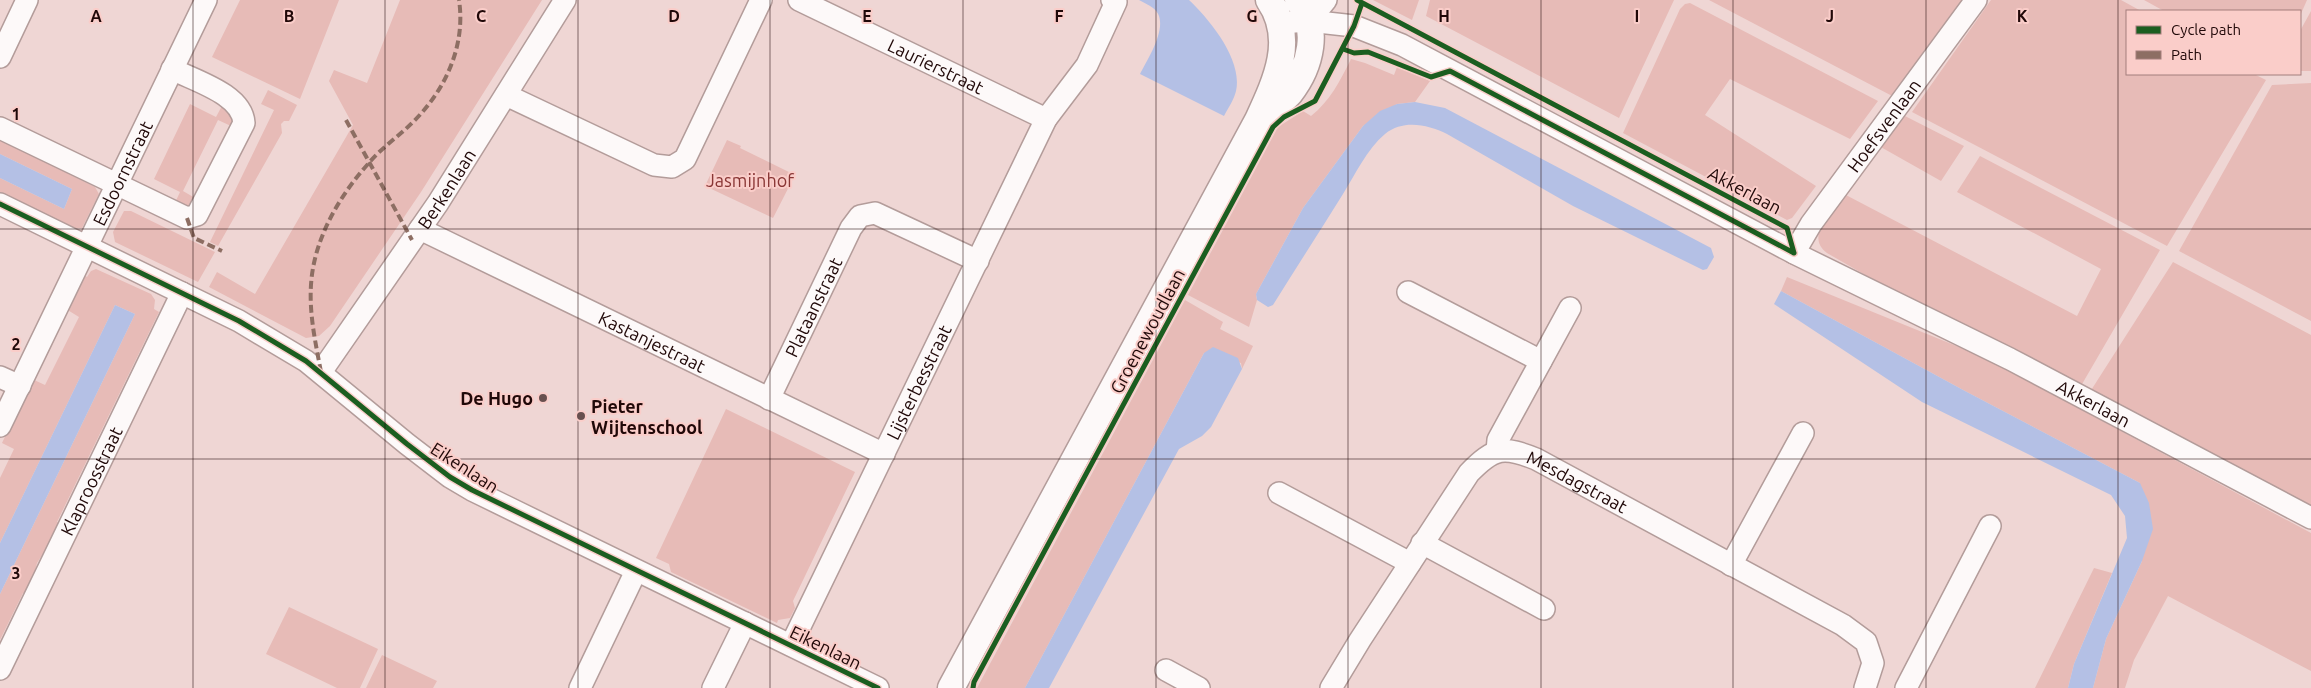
<svg xmlns="http://www.w3.org/2000/svg" width="2311" height="688" font-family="Ubuntu,sans-serif">
	<style>
		.green { fill: #e7bbb7 }
		.water { fill: #b4c0e5 }
		.lines { fill: none; stroke-linecap: round; stroke-linejoin: round }
		.minor-casing { stroke: #b39c9a; stroke-width: 24 }
		.tertiary-casing { stroke: #b39c9a; stroke-width: 29 }
		.minor { stroke: #fdf9f9; stroke-width: 21 }
		.tertiary { stroke: #fdf9f9; stroke-width: 26 }
		.quiet { stroke: #8d6e63; stroke-width: 4; stroke-dasharray: 8 4; stroke-linecap: butt }
		.cycleway-casing { stroke: #facdc9; stroke-width: 8 }
		.cycleway { stroke: #1b5e20; stroke-width: 5 }
		.grid { fill: none; stroke: #200808; stroke-width: 1; stroke-opacity: 0.55 }
		.poi-dot { fill: #68504f; stroke: #facdc9; stroke-width: 2 }
		.labels { text-anchor: middle; dominant-baseline: central; stroke-width: 4; stroke-linejoin: round; paint-order: stroke }
		.street-label { font-size: 18px; fill: #200808; stroke: #facdc9 }
		.park-label { font-size: 18px; fill: #893635; stroke: #facdc9 }
		.poi-label { font-size: 18px; font-weight: bold; fill: #200808; stroke: #facdc9; text-anchor: end }
		.grid-label { font-size: 16px; text-anchor: middle; font-weight: bold; fill: #200808; stroke: #facdc9; stroke-width: 4; stroke-linejoin: round; paint-order: stroke }
	</style>
	<rect width="100%" height="100%" fill="#efd6d4"/>
	<path class="green" d="M 240,0 L 339,0 L 300,99 L 212,57 Z
		M 400,0 L 542,0 L 421,192 L 330,326 L 319,336 L 306,338 L 209,287 L 217,272 L 255,294 L 353,125 L 329,81 L 334,70 L 367,83 Z
		M 1373,0 L 1419,0 L 1412,20 Z
		M 1430,0 L 1674,0 L 1619,118 L 1426,16 Z
		M 1709,0 L 1967,0 L 1896,98 Z
		M 1991,0 L 2121,0 L 2141,11 L 2127,11 L 2127,74 L 2254,74 L 2266,80 L 2167,246 L 1912,112 Z
		M 2144,0 L 2307,0 L 2300,16 L 2300,11 L 2164,11 Z
		M 1690,3 L 1878,101 L 1850,139 L 1730,79 L 1705,115 L 1816,186 L 1792,218 L 1787,220 L 1623,133 L 1680,9 L 1685,4 Z
		M 2311,11 L 2311,71 L 2300,71 L 2300,31 Z
		M 1351,59 L 1365,63 L 1394,75 L 1397,67 L 1430,81 L 1415,102 L 1397,104 L 1363,126 L 1303,208 L 1256,294 L 1257,300 L 1249,327 L 1188,295 L 1278,127 L 1303,111 L 1311,116 C 1330,101 1340,81 1351,59 Z
		M 2311,83 L 2311,321 L 2179,251 L 2272,85 Z
		M 268,90 L 297,105 L 289,121 L 284,121 L 281,124 L 282,133 L 218,246 L 210,242 L 274,110 L 261,104 Z
		M 190,104 L 216,117 L 223,104 C 228,111 235,117 231,126 L 218,120 L 183,191 L 195,198 L 187,207 L 174,205 L 180,192 L 154,179 Z
		M 1901,114 L 1964,146 L 1941,181 L 1879,146 Z
		M 0,139 L 95,187 L 99,194 L 82,228 L 67,228 L 0,195 L 0,178 L 64,209 L 72,189 L 0,154 Z
		M 727,140 L 741,146 L 740,148 L 795,175 L 773,218 L 705,186 Z
		M 1980,156 L 2160,250 L 2078,391 L 1921,307 L 1827,253 C 1804,236 1833,209 1844,194 L 2077,316 L 2101,269 L 1957,192 Z
		M 124,211 L 131,211 L 215,252 L 198,282 L 115,242 L 113,232 Z
		M 2173,262 L 2311,335 L 2311,514 L 2088,395 Z
		M 96,269 L 151,294 L 155,300 L 154,309 L 159,312 L 57,522 L 62,524 L 37,563 L 29,595 L 23,593 L 0,640 L 0,594 L 135,314 L 115,305 L 0,543 L 0,478 L 14,449 L 2,443 L 32,379 L 45,385 L 79,317 L 66,309 L 82,274 L 87,277 L 91,271 Z
		M 1787,277 L 1981,356 L 2311,533 L 2311,671 L 2168,596 L 2134,660 L 2125,688 L 2093,688 L 2106,639 L 2142,561 L 2140,483 L 1965,391 L 1781,291 Z
		M 1185,300 L 1223,322 L 1220,329 L 1253,346 L 1242,369 L 1241,363 L 1204,353 L 1025,688 L 977,688 Z
		M 726,409 L 855,472 L 793,601 L 795,608 L 790,618 L 778,620 L 777,623 L 671,572 L 669,564 L 656,558 Z
		M 2094,568 L 2112,573 L 2074,664 L 2068,688 L 2035,688 Z
		M 289,607 L 378,649 L 360,688 L 337,688 L 266,654 Z
		M 382,655 L 437,681 L 433,688 L 366,688 Z"/>
	<path class="water" d="M 1139,0 L 1189,0 C 1210,20 1243,60 1236,91 C 1234,100 1228,108 1224,116 L 1140,74 C 1148,58 1172,22 1153,8 C 1149,5 1143,2 1139,0 Z
		M 1415,102 L 1445,108 L 1711,248 L 1714,257 L 1707,269 L 1703,270 L 1573,206 L 1447,134 C 1428,125 1404,119 1385,134 C 1367,149 1355,175 1343,194 C 1320,231 1296,268 1273,305 L 1268,307 L 1257,300 L 1256,294 L 1303,208 L 1363,126 L 1380,111 L 1397,104 Z
		M 0,154 L 72,189 L 64,209 L 0,178 Z
		M 1781,291 L 1965,391 L 2140,483 L 2149,503 L 2153,529 L 2142,561 L 2106,639 L 2093,688 L 2068,688 L 2074,664 L 2127,538 L 2125,516 L 2111,495 L 1922,402 L 1774,304 Z
		M 115,305 L 135,314 L 0,594 L 0,543 Z
		M 1213,347 L 1238,358 L 1242,369 L 1211,427 L 1202,436 L 1179,449 L 1049,688 L 1025,688 L 1204,353 Z"/>
	<g class="lines">
		<defs>
			<g id="minor">
				<path id="s1" d="M 799,0 L 1046,119"/>
				<path d="M 1309,21 L 1326,0"/>
				<path id="s2" d="M 1280,23 L 1309,21 L 1354,26 L 1402,45 L 1794,253 L 2010,359 L 2311,518"/>
				<path d="M 0,57 L 27,0"/>
				<path d="M 506,95 L 654,165 L 672,167 L 685,159 L 761,0"/>
				<path d="M 0,128 L 187,218 L 197,215 L 244,123 C 242,94 195,81 172,69"/>
				<path d="M 0,204 L 239,321 L 306,361 L 407,444 L 450,477 L 472,490 L 878,688"/>
				<path id="s3" d="M 420,229 L 884,454"/>
				<path id="s4" d="M 1794,253 L 1811,224 L 1976,0"/>
				<path d="M 1408,292 L 1541,361"/>
				<path id="s5" d="M 321,372 L 438,203 L 565,0"/>
				<path d="M 0,377 L 20,386"/>
				<path id="s6" d="M 769,399 L 851,228 L 860,216 L 875,213 L 978,261"/>
				<path id="s7" d="M 0,426 L 206,0"/>
				<path d="M 1497,451 L 1498,440 L 1570,308"/>
				<path d="M 1279,493 L 1410,563"/>
				<path d="M 1422,543 L 1544,609"/>
				<path d="M 1731,565 L 1803,433"/>
				<path id="s8" d="M 791,645 L 1046,119 L 1087,65 L 1116,2 L 1112,0"/>
				<path id="s9" d="M 0,669 L 182,293"/>
				<path d="M 1166,670 L 1199,688"/>
				<path d="M 580,688 L 636,571"/>
				<path d="M 713,688 L 745,623"/>
				<path id="s10" d="M 1331,688 L 1360,640 L 1469,473 C 1494,447 1504,446 1536,459 L 1843,625 L 1866,642 L 1873,663 L 1865,688"/>
				<path d="M 1906,688 L 1990,526"/>
			</g>
			<path id="tertiary" d="M 1266,113 C 1274,106 1284,100 1290,93 C 1311,66 1320,28 1298,0
				M 951,688 L 1258,120 C 1276,81 1296,39 1269,0"/>
		</defs>
		<use href="#minor" class="minor-casing"/>
		<use href="#tertiary" class="tertiary-casing"/>
		<use href="#minor" class="minor"/>
		<use href="#tertiary" class="tertiary"/>
		<path class="quiet" d="M 346,120 L 412,240
			M 187,218 L 194,238 L 222,251
			M 321,372 C 314,335 306,300 314,263 C 322,226 343,192 368,164 C 381,148 398,137 412,123 C 445,91 466,46 459,0"/>
		<defs>
			<path id="cycleway" d="M 1357,0 L 1787,228 L 1794,253
				M 1343,49 L 1354,53 L 1368,52 L 1431,77 L 1450,71 L 1794,253
				M 0,204 L 239,321 L 306,361 L 407,444 L 450,477 L 472,490 L 878,688
				M 973,688 L 974,682 L 1273,127 L 1284,117 L 1315,101 L 1354,26 L 1362,3"/>
		</defs>
		<use href="#cycleway" class="cycleway-casing"/>
		<use href="#cycleway" class="cycleway"/>
	</g>
	<path class="grid" d="M 193,0 L 193,688M 385,0 L 385,688M 578,0 L 578,688M 770,0 L 770,688M 963,0 L 963,688M 1156,0 L 1156,688M 1348,0 L 1348,688M 1541,0 L 1541,688M 1733,0 L 1733,688M 1926,0 L 1926,688M 2118,0 L 2118,688M 0,229 L 2311,229M 0,459 L 2311,459"/>
	<g class="poi-dot">
		<circle cx="543" cy="398" r="5"/>
		<circle cx="581" cy="416" r="5"/>
	</g>
	<g class="labels">
		<g class="street-label">
			<text stroke="none"><textPath href="#s1" startOffset="152">Laurierstraat</textPath></text>
			<text stroke="none"><textPath href="#s4" startOffset="156">Hoefsvenlaan</textPath></text>
			<text stroke="none"><textPath href="#s7" startOffset="281">Esdoornstraat</textPath></text>
			<text stroke="none"><textPath href="#s5" startOffset="222">Berkenlaan</textPath></text>
			<text transform="translate(1745 190) rotate(28)">Akkerlaan</text>
			<text stroke="none"><textPath href="#s6" startOffset="102">Plataanstraat</textPath></text>
			<text transform="translate(1147 331) rotate(-62)">Groenewoudlaan</text>
			<text stroke="none"><textPath href="#s3" startOffset="258">Kastanjestraat</textPath></text>
			<text stroke="none"><textPath href="#s8" startOffset="292">Lijsterbesstraat</textPath></text>
			<text stroke="none"><textPath href="#s2" startOffset="905">Akkerlaan</textPath></text>
			<text transform="translate(465 467) rotate(33)">Eikenlaan</text>
			<text stroke="none"><textPath href="#s9" startOffset="209">Klaproosstraat</textPath></text>
			<text stroke="none"><textPath href="#s10" startOffset="378">Mesdagstraat</textPath></text>
			<text transform="translate(826 647) rotate(26)">Eikenlaan</text>
		</g>
		<g class="park-label">
			<text x="750" y="180">Jasmijnhof</text>
		</g>
		<g class="poi-label">
			<text x="533" y="398">De Hugo</text>
			<text x="591" y="406" text-anchor="start">Pieter<tspan x="591" dy="21">Wijtenschool</tspan></text>
		</g>
	</g>
	<g class="grid-label">
		<text x="96" y="22">A</text>
		<text x="289" y="22">B</text>
		<text x="481" y="22">C</text>
		<text x="674" y="22">D</text>
		<text x="867" y="22">E</text>
		<text x="1059" y="22">F</text>
		<text x="1252" y="22">G</text>
		<text x="1444" y="22">H</text>
		<text x="1637" y="22">I</text>
		<text x="1830" y="22">J</text>
		<text x="2022" y="22">K</text>
		<text x="16" y="120">1</text>
		<text x="16" y="350">2</text>
		<text x="16" y="579">3</text>
	</g>
	<rect x="2126" y="10" width="175" height="65" fill="#facdc9" stroke="#a37e7c"/>
	<rect x="2136" y="26" width="25" height="8" fill="#1b5e20" stroke="#a37e7c"/>
	<text x="2171" y="35" font-size="15" fill="#200808">Cycle path</text>
	<rect x="2136" y="51" width="25" height="8" fill="#8d6e63" stroke="#a37e7c"/>
	<text x="2171" y="60" font-size="15" fill="#200808">Path</text>
</svg>
